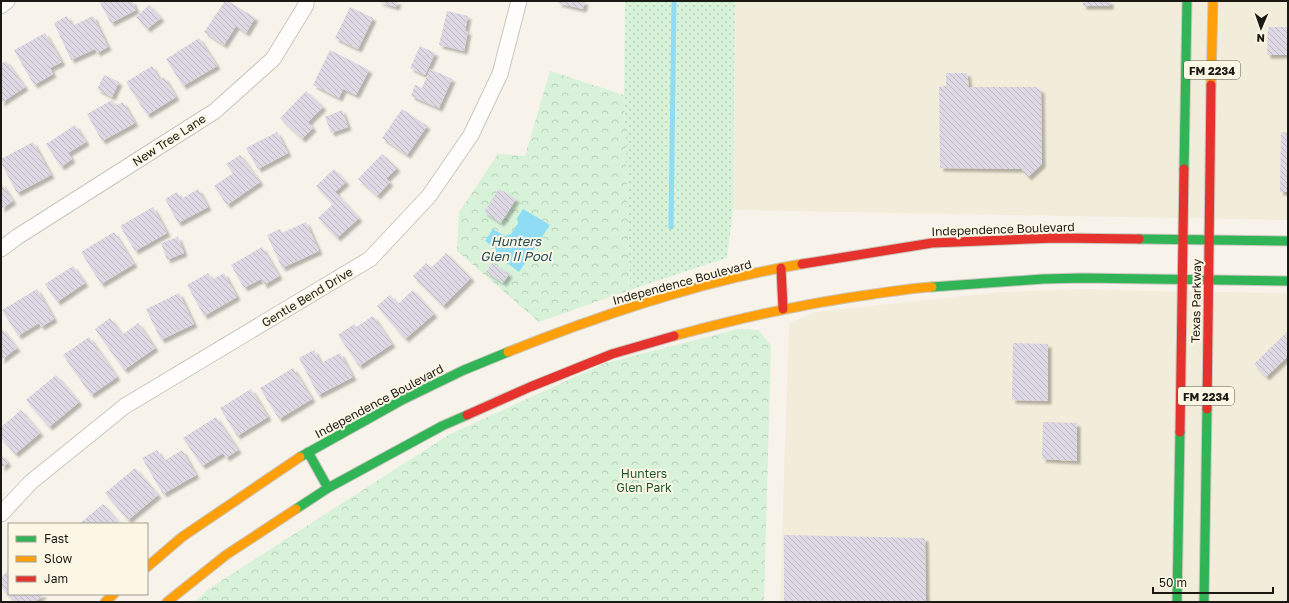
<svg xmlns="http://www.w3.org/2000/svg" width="1289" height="603" font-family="'Golos Text',sans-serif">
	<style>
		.built { fill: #f2ecda }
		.grass { fill: url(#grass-dots) }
		.forest { fill: url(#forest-crowns) }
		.water { fill: #8fddf4 }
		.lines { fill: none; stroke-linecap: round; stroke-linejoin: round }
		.stream { stroke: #8fddf4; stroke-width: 5 }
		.building { fill: url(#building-back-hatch); filter: url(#shadow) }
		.street-casing { stroke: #c9c6bf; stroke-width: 17 }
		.fast-casing { stroke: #c9c6bf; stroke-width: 11 }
		.slow-casing { stroke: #c9c6bf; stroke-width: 11 }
		.jam-casing { stroke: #c9c6bf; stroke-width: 11 }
		.street { stroke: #fefdfc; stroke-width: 15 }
		.fast { stroke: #30b455; stroke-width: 9 }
		.slow { stroke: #ff9f0a; stroke-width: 9 }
		.jam { stroke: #e5322d; stroke-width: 9 }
		.labels { text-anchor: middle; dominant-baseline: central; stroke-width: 4; stroke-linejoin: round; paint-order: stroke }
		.shield { fill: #fcf6e5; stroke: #5e5b52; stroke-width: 1 }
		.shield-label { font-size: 11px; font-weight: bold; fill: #1b1913 }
		.street-label { font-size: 12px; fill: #1b1913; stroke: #fcf6e5 }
		.park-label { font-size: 12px; fill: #1a5530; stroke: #fcf6e5 }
		.water-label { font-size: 13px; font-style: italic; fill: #205060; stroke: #fcf6e5 }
	</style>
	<defs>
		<pattern id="grass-dots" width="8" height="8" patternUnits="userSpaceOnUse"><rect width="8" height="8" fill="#d7f2d9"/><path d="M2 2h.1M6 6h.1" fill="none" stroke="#b8cfb9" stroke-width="1.8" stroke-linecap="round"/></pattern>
		<pattern id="forest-crowns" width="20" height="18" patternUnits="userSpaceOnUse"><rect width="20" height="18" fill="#d7f2d9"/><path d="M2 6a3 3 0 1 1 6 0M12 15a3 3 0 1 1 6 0" fill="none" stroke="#b8cfb9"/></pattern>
		<pattern id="building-back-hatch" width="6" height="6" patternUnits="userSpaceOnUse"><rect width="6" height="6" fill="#ddd8e3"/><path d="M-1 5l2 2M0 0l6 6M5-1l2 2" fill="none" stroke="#bdb9c2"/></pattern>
		<filter id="shadow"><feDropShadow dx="3.5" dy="3.5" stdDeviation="1" flood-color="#0004"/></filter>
	</defs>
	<rect width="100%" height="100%" fill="#f7f3ea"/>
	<path class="built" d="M 735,1 L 1288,1 L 1288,220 L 733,210 Z
		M 1090,289 L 1146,291 L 1288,293 L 1288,602 L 780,602 L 789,324 L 815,312 L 1003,292 Z"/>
	<path class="grass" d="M 625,1 L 735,1 L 733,210 L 727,258 L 630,290 L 624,95 Z"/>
	<path class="forest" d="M 550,71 L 624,95 L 630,290 L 539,322 L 457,251 L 459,212 L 498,154 L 525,156 Z
		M 738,329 L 759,330 L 771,346 L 764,602 L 194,602 L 210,588 L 450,434 L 606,363 Z"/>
	<path class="water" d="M 523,209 L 550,225 L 519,272 L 496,255 L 496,249 L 485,241 L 493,229 L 505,236 L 511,234 L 518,223 L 517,218 Z"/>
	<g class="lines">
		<path class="stream" d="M 671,227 L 674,1"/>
	</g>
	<path class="building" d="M 99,1 L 132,1 L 136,10 L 111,23 Z
		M 225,1 L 228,1 L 255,18 L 246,33 L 236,26 L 224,45 L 204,32 Z
		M 377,1 L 398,1 L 396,7 Z
		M 558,1 L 585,1 L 583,9 L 558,3 Z
		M 1083,1 L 1110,1 L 1110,6 L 1083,6 Z
		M 149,5 L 161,18 L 147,29 L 136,17 Z
		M 350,7 L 373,18 L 358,49 L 335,38 Z
		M 447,11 L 468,16 L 465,31 L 468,31 L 464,51 L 439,45 Z
		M 67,16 L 72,26 L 93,16 L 108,47 L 97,53 L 95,49 L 71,60 L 54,23 Z
		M 1268,27 L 1288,27 L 1288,55 L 1267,55 Z
		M 45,33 L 62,62 L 50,68 L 53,74 L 34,85 L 14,50 Z
		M 199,38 L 217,66 L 183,86 L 166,59 Z
		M 420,46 L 435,53 L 425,75 L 410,68 Z
		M 330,50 L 369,70 L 356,95 L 343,89 L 339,98 L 313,85 Z
		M 6,61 L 25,87 L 1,103 L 1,64 Z
		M 152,66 L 160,80 L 164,77 L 176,97 L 147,115 L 126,82 Z
		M 430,69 L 452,79 L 439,108 L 411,96 L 415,85 L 422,88 Z
		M 946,73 L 967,73 L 969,87 L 1035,87 L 1041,90 L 1042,164 L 1028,177 L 1021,169 L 940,168 L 939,87 L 946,86 Z
		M 104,75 L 119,82 L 112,97 L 97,89 Z
		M 306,91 L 323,107 L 308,122 L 313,128 L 302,139 L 280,118 Z
		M 112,100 L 115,106 L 123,102 L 135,123 L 102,141 L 87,114 Z
		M 402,109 L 427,126 L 407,155 L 382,138 Z
		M 342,110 L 348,127 L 331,133 L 325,117 Z
		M 75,125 L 86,142 L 68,153 L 72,159 L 61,167 L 46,144 Z
		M 277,132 L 288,153 L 258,169 L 246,148 Z
		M 1281,132 L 1288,133 L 1288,192 L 1280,192 Z
		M 33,142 L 51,175 L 17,193 L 1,163 L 1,159 Z
		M 382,154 L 397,168 L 386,179 L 390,182 L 377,196 L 358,179 Z
		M 240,155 L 260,182 L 227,205 L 214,186 L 233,173 L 226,164 Z
		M 334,169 L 346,182 L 335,192 L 359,218 L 337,238 L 318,218 L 333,204 L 316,186 Z
		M 1,183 L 13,201 L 1,209 Z
		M 198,189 L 208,207 L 178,223 L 165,199 L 177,192 L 181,199 Z
		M 499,189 L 516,199 L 501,223 L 484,212 Z
		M 153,207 L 167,233 L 135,251 L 120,226 Z
		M 306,222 L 319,251 L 282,268 L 267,235 L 280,229 L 282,233 Z
		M 114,232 L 134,264 L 101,284 L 81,252 Z
		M 178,237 L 184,253 L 167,260 L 161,243 Z
		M 262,247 L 279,276 L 264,285 L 261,279 L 244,288 L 231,265 Z
		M 446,253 L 471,278 L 443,306 L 413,276 L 426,263 L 431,268 Z
		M 492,263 L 509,274 L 503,283 L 486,272 Z
		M 73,266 L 85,283 L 57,302 L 45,284 Z
		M 208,273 L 212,280 L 224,273 L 237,297 L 204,316 L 187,285 Z
		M 37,289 L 54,319 L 41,327 L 39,323 L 18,336 L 2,310 Z
		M 413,290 L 434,314 L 405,339 L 377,306 L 390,295 L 398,304 Z
		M 179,293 L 194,324 L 161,340 L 146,309 Z
		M 373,316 L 392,344 L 359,366 L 338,335 L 354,324 L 356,327 Z
		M 110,318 L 122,335 L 138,323 L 155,348 L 124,370 L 95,329 Z
		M 1,328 L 17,348 L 1,360 Z
		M 1288,331 L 1288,356 L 1266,377 L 1254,364 Z
		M 89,337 L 117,377 L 91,395 L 63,355 Z
		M 1013,343 L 1048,344 L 1048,401 L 1012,400 Z
		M 314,350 L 321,363 L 340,353 L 353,377 L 318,395 L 299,358 Z
		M 293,368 L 312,399 L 279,419 L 260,388 Z
		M 56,375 L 79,402 L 49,427 L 26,400 Z
		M 251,389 L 268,417 L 237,436 L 220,408 Z
		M 21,410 L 40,433 L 15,454 L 1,438 L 1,427 Z
		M 216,417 L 238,450 L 226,458 L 223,453 L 202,466 L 183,438 Z
		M 1043,422 L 1077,423 L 1077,461 L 1042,459 Z
		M 157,450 L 164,461 L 182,450 L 196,475 L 163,494 L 142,458 Z
		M 1,454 L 8,463 L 1,468 Z
		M 135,468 L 158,495 L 128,520 L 105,493 Z
		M 103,504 L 120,524 L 79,524 Z
		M 784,535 L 925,538 L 926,602 L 784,602 Z
		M 8,571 L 9,573 L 9,594 L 44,594 L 35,602 L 14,602 L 1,587 L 1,577 Z"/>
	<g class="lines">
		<defs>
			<path id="street" d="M 1,6 L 7,1
				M 1,249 L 17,237 L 215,111 L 273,59 L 306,5 L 306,1
				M 1,514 L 31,482 L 125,406 L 370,259 L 429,196 L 471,135 L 500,74 L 519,1"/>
			<path id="fast" d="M 1184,169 L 1187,1
				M 1139,239 L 1288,241
				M 932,287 L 1043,279 L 1082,278 L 1288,281
				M 308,452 L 328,488
				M 300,457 L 402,400 L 464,370 L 508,352
				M 296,509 L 328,488 L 442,426 L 467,415
				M 1177,602 L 1180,432
				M 1204,602 L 1207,409"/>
			<path id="slow" d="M 1211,85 L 1213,1
				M 674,336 C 740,318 806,303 874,294 C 894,291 913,288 932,287
				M 508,352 C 603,314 701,281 802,264
				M 147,567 L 182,537 L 300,457
				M 105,602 L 114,594
				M 167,602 L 226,555 L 296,509"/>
			<path id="jam" d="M 802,264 L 932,243 L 1055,238 L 1139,239
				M 781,268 L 783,309
				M 1207,409 L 1211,85
				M 467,415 L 530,387 L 612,354 L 674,336
				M 1180,432 L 1184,169"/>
		</defs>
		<use href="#street" class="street-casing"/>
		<use href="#fast" class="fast-casing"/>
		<use href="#slow" class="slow-casing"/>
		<use href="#jam" class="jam-casing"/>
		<use href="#street" class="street"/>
		<use href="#fast" class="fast"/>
		<use href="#slow" class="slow"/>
		<use href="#jam" class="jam"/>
	</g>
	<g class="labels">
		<g class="shield">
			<rect x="1184" y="61" width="56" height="18" rx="3"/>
			<rect x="1178" y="387" width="56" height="18" rx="3"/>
		</g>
		<g class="shield-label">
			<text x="1212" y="70">FM 2234</text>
			<text x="1206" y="396">FM 2234</text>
		</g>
		<g class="street-label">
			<text transform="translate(169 140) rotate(-33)">New Tree Lane</text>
			<text transform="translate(1003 229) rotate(-2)">Independence Boulevard</text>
			<text transform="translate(682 282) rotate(-15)">Independence Boulevard</text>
			<text transform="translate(307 297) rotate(-31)">Gentle Bend Drive</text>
			<text transform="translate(1196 301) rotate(-89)">Texas Parkway</text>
			<text transform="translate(379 401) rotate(-28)">Independence Boulevard</text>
		</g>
		<g class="park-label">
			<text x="644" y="473">Hunters<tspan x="644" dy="14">Glen Park</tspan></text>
		</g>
		<g class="water-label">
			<text x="516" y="241">Hunters<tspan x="516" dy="15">Glen II Pool</tspan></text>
		</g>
	</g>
	<rect width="1289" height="603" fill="none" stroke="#1b1913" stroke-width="4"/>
	<rect x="8" y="523" width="140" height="72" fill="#fcf6e5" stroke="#a29e91"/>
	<rect x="16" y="536" width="20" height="6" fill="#30b455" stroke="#a29e91"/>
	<text x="44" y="543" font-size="12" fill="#1b1913">Fast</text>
	<rect x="16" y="556" width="20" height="6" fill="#ff9f0a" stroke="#a29e91"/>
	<text x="44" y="563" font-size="12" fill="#1b1913">Slow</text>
	<rect x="16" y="576" width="20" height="6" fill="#e5322d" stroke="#a29e91"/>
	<text x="44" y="583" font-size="12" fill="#1b1913">Jam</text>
	<g transform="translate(1261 28) rotate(182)" stroke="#fcf6e5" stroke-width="3" paint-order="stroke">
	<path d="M0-3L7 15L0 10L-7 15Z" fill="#1b1913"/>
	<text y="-6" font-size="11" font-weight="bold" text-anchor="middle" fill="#1b1913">N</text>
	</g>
	<path d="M1153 587v6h120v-6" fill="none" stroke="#1b1913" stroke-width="2"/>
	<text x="1159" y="587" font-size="12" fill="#1b1913" stroke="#fcf6e5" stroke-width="3" paint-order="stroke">50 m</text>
</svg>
